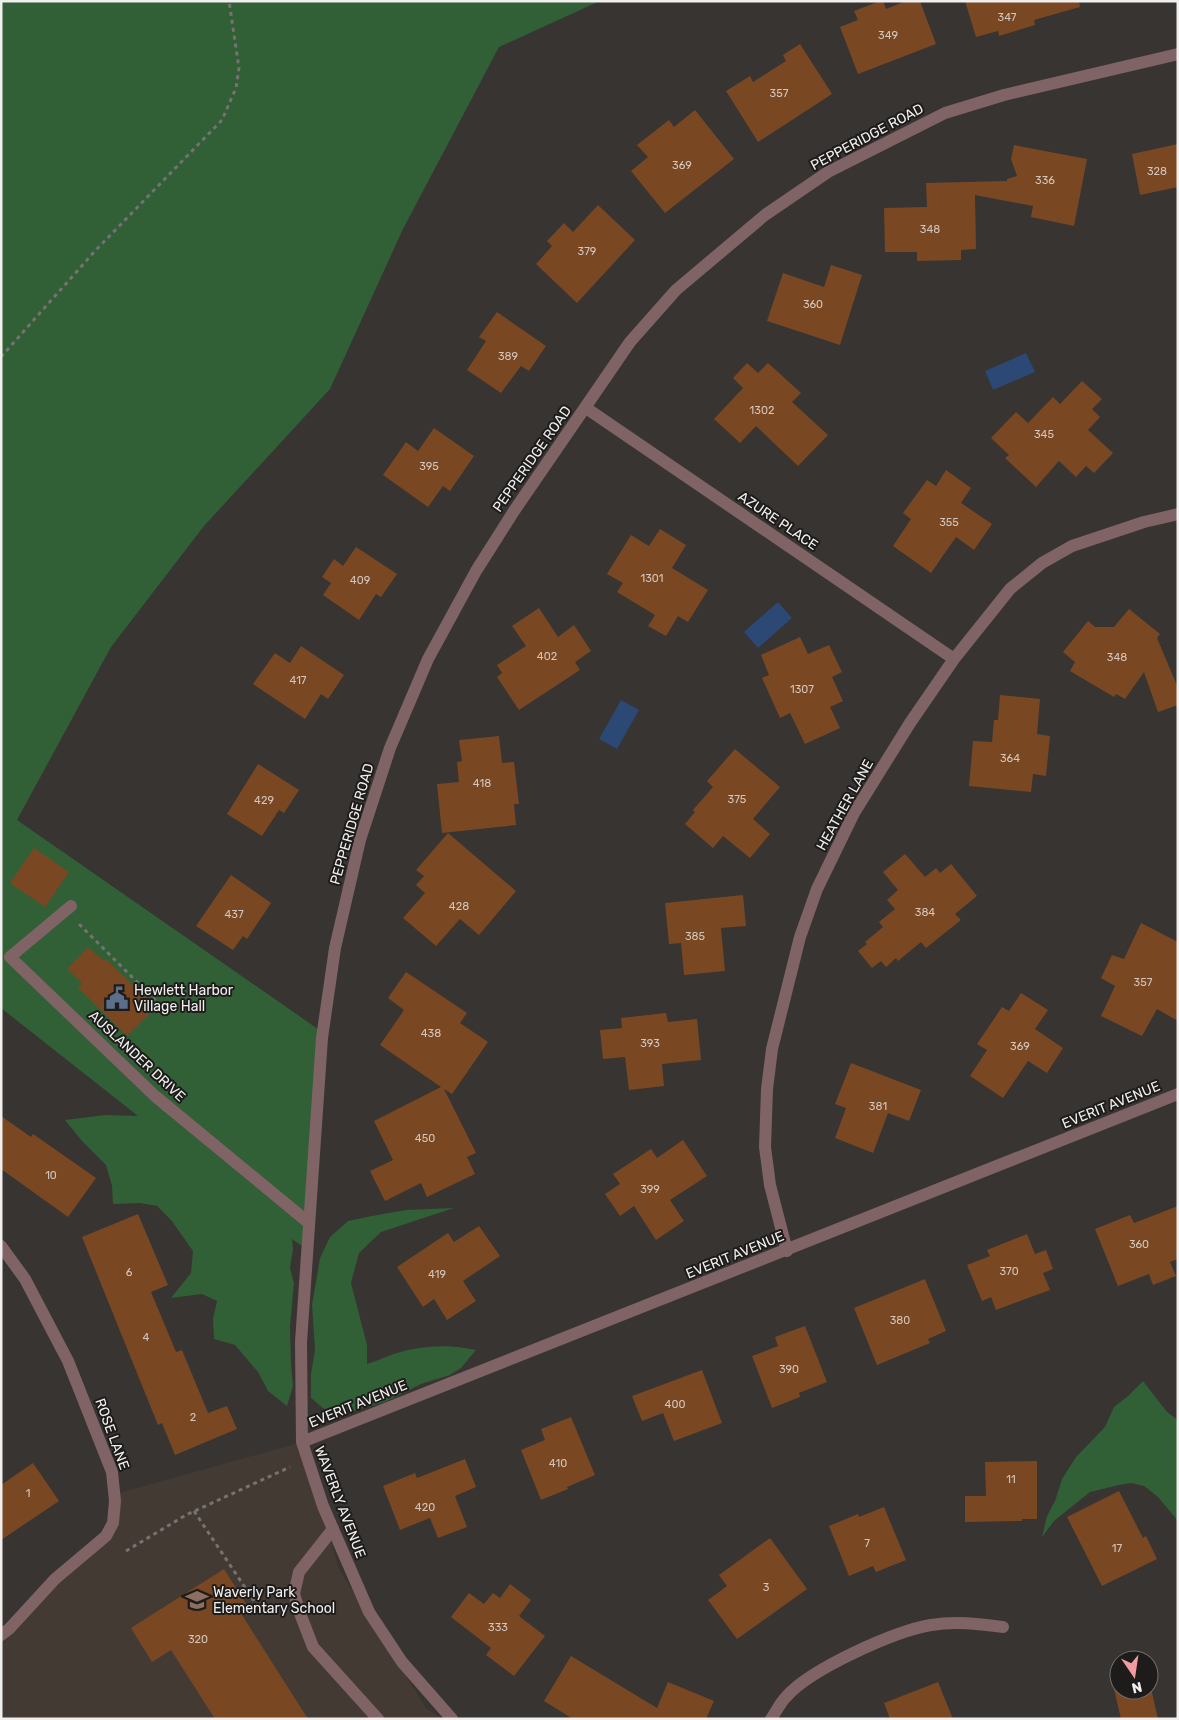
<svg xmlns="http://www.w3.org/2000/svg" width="1179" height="1720" font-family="Rubik,sans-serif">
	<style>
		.built { fill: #433a34 }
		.green { fill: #315f36 }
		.water { fill: #2c4875 }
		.building { fill: #794823 }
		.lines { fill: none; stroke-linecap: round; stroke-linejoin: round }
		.path { stroke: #757271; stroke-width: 3; stroke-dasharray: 4 4; stroke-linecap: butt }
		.lane { stroke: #806364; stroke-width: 12 }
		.street { stroke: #806364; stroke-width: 12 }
		.labels { text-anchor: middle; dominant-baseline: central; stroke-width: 4; stroke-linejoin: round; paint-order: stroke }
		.number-label { font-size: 11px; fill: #d3c5bb }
		.street-label { font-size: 14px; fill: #f1efee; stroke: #1d1c1b }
		.poi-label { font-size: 14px; fill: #f1efee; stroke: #1d1c1b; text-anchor: start }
	</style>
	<rect width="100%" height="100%" fill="#373432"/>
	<path class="built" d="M 302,1442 L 339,1569 L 426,1708 L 443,1719 L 1,1719 L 1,1630 L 108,1536 L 116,1494 Z"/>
	<path class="green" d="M 1,1 L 600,1 L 499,47 L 403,229 L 330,389 L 204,526 L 111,647 L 17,820 L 328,1036 L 308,1250 L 292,1239 L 293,1249 L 290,1268 L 294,1283 L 290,1326 L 291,1364 L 293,1386 L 287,1406 L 268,1391 L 258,1372 L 235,1345 L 214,1339 L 213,1319 L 217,1301 L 202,1294 L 171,1298 L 191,1273 L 193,1251 L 171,1220 L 157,1206 L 140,1203 L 113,1204 L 112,1186 L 106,1165 L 82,1141 L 65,1120 L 105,1115 L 138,1116 L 1,1008 Z
		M 454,1208 L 381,1232 L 359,1253 L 351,1283 L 367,1345 L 367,1364 C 377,1361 387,1356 397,1353 C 422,1345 450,1344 476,1350 L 461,1368 L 450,1375 L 421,1384 L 385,1402 L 353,1411 L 324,1409 L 311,1398 L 311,1374 L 315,1350 L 312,1305 L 320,1258 L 330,1237 L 348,1221 L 372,1216 L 406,1210 Z
		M 1143,1381 L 1167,1412 L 1178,1420 L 1178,1521 L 1158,1497 L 1144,1486 L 1131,1483 L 1119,1485 L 1090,1492 L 1054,1521 L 1042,1537 L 1047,1516 L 1055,1501 L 1062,1479 L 1076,1457 L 1105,1427 L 1114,1407 L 1128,1396 Z"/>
	<path class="water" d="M 1026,353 L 1035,372 L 993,390 L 985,371 Z
		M 778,602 L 792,618 L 758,648 L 744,632 Z
		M 621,700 L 639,710 L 617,749 L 599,739 Z"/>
	<path class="building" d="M 880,1 L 883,1 L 886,9 L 906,1 L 920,1 L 936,44 L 858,74 L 840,27 L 858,20 L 854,11 Z
		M 965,1 L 1079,1 L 1080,7 L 1034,20 L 1035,25 L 999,36 L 998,31 L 976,37 Z
		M 800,44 L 832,94 L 758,142 L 726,91 L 750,76 L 753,82 L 786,61 L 783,55 Z
		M 695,110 L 734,159 L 665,213 L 631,171 L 648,157 L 637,145 L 669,120 L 674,127 Z
		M 1178,144 L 1178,187 L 1140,195 L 1132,154 Z
		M 1014,145 L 1087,159 L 1074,226 L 1031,217 L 1033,206 L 975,195 L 976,249 L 961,250 L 961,260 L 917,261 L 917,252 L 885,252 L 884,208 L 927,207 L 926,183 L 1007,181 L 1007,179 L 1017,176 L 1011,159 Z
		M 598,205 L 635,240 L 577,303 L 536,264 L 552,246 L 547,241 L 564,223 L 573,232 Z
		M 831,265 L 862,275 L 840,345 L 767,321 L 783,273 L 824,287 Z
		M 497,312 L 546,346 L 529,371 L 521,366 L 501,393 L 467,370 L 486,341 L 479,337 Z
		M 747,363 L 758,373 L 768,363 L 801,393 L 792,402 L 828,435 L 798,466 L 756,426 L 740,443 L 714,419 L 743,388 L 733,378 Z
		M 1082,381 L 1102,399 L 1092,409 L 1100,417 L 1088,430 L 1113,453 L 1094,473 L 1086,466 L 1076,477 L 1059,461 L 1036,487 L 1005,458 L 1009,455 L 991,438 L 1016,412 L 1028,423 L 1053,397 L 1060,404 Z
		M 434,428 L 474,456 L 450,491 L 443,486 L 428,507 L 383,475 L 406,442 L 418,451 Z
		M 946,470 L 971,488 L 961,503 L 992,524 L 974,550 L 956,537 L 931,573 L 893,546 L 911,519 L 903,513 L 927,480 L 936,486 Z
		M 660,529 L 686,545 L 672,568 L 708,590 L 688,622 L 678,616 L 666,636 L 648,626 L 655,615 L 617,592 L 623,583 L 607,574 L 631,535 L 649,546 Z
		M 356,547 L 397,574 L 381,597 L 376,594 L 359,620 L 323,595 L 331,583 L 322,577 L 334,559 L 343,566 Z
		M 539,608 L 558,637 L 574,625 L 591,651 L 575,662 L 580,670 L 519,710 L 497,677 L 502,673 L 497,665 L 526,646 L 512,626 Z
		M 1129,609 L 1160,634 L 1157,638 L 1178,688 L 1178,705 L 1158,712 L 1144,672 L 1125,699 L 1116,694 L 1114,697 L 1070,671 L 1075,662 L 1063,652 L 1088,621 L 1095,627 L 1114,627 Z
		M 800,637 L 808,654 L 829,645 L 842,672 L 832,677 L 843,701 L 830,707 L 840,728 L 805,744 L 790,713 L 780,718 L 762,678 L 769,675 L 761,655 Z
		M 301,646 L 344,675 L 328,699 L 321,694 L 305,719 L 253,684 L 275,653 L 290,663 Z
		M 1000,695 L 1040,699 L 1037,734 L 1050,736 L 1046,776 L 1033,774 L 1031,792 L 969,786 L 973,741 L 992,742 L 994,720 L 998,720 Z
		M 499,736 L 502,763 L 514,762 L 519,804 L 514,804 L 516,825 L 442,833 L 437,784 L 459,782 L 457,762 L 462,761 L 459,740 Z
		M 735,749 L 780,787 L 753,819 L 770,834 L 750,858 L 723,836 L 713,848 L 685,824 L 695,812 L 693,810 L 713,787 L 707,781 Z
		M 258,764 L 299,790 L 284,813 L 279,810 L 262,836 L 227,814 Z
		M 448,833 L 516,891 L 479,935 L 460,919 L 436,946 L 403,918 L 425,893 L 416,885 L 424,876 L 416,870 Z
		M 34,848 L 69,872 L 45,907 L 10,883 Z
		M 905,854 L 925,877 L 936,868 L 940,873 L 951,864 L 977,896 L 955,914 L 961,920 L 926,948 L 921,942 L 898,961 L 896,958 L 886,967 L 881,961 L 872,968 L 858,951 L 867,944 L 865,942 L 883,927 L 879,922 L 895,909 L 887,900 L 898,890 L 883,872 Z
		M 231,875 L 271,903 L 247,939 L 243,936 L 233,950 L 196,926 Z
		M 743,895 L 746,926 L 721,928 L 725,971 L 684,975 L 681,943 L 669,944 L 665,903 Z
		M 1141,923 L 1178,942 L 1178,1021 L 1157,1009 L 1142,1036 L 1101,1016 L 1115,986 L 1101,978 L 1112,955 L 1124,959 Z
		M 88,947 L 104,961 L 106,959 L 156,1007 L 127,1036 L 78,988 L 82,983 L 67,969 Z
		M 406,972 L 467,1013 L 460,1023 L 488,1042 L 452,1094 L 444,1089 L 476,1153 L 467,1157 L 475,1174 L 427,1197 L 421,1183 L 385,1201 L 370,1171 L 393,1160 L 374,1121 L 441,1087 L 380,1045 L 404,1010 L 388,998 Z
		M 1021,993 L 1048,1010 L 1035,1029 L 1063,1048 L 1047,1073 L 1028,1061 L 1003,1098 L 970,1076 L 987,1050 L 977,1044 L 1002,1007 L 1009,1011 Z
		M 666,1013 L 668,1022 L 697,1019 L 701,1060 L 662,1064 L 664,1086 L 629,1090 L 625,1057 L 603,1059 L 600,1030 L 622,1028 L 621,1018 Z
		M 851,1063 L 921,1090 L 909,1121 L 888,1113 L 873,1153 L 835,1138 L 846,1108 L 835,1104 Z
		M 1,1116 L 31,1137 L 33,1134 L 96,1178 L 68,1217 L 1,1169 Z
		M 683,1140 L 707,1176 L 670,1200 L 684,1221 L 656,1240 L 634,1206 L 620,1216 L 605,1194 L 620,1184 L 613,1174 L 651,1149 L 657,1158 Z
		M 1178,1206 L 1178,1259 L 1170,1262 L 1176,1276 L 1153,1285 L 1149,1274 L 1118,1286 L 1095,1229 L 1130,1215 L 1134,1223 Z
		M 138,1214 L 168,1285 L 151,1292 L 176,1352 L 182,1350 L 208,1413 L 227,1406 L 237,1429 L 175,1455 L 162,1423 L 158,1425 L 82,1237 Z
		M 479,1226 L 500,1256 L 463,1281 L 476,1301 L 447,1320 L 434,1299 L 423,1307 L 397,1267 L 448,1233 L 454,1242 Z
		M 1027,1234 L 1035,1254 L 1046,1250 L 1053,1269 L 1043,1273 L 1050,1290 L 996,1310 L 991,1297 L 982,1301 L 967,1265 L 990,1256 L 987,1250 Z
		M 925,1279 L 946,1331 L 928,1339 L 930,1343 L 877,1365 L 854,1308 Z
		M 805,1326 L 827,1382 L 799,1393 L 800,1397 L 772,1408 L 752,1356 L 778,1346 L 775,1337 Z
		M 702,1370 L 722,1423 L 674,1441 L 663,1413 L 642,1421 L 632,1396 Z
		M 571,1417 L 595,1475 L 567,1487 L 568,1489 L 541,1500 L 521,1450 L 545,1440 L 541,1429 Z
		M 465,1459 L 476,1487 L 455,1496 L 467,1527 L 438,1538 L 430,1518 L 400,1530 L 383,1486 L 415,1473 L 417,1478 Z
		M 1037,1461 L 1037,1519 L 1022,1519 L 1022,1521 L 965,1522 L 965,1496 L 986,1496 L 985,1462 Z
		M 33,1463 L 59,1501 L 1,1540 L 1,1485 Z
		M 1119,1491 L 1143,1538 L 1146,1536 L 1157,1559 L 1102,1586 L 1067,1517 Z
		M 884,1507 L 906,1560 L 876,1572 L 873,1566 L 849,1576 L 829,1526 L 858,1514 L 859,1517 Z
		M 770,1538 L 807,1589 L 737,1639 L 708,1600 L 727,1586 L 719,1575 Z
		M 224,1569 L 250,1610 L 242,1615 L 308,1719 L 215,1719 L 171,1650 L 152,1662 L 131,1628 Z
		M 510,1584 L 531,1600 L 519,1616 L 545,1636 L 514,1676 L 486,1655 L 491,1648 L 451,1617 L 469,1593 L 484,1604 L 493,1593 L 500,1598 Z
		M 571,1656 L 657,1708 L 668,1682 L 714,1701 L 706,1719 L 573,1719 L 544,1701 Z
		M 1119,1675 L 1119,1690 L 1149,1690 L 1149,1679 L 1158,1719 L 1121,1719 L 1111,1676 Z
		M 938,1682 L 953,1719 L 890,1719 L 884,1703 Z"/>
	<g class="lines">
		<path class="path" d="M 1,357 L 94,252 L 222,120 L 236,88 L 239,68 L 229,1
			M 79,924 L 162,1007
			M 194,1511 L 256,1604 L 271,1608
			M 126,1551 L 186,1515 L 290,1467"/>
		<path class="lane" d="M 333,1529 L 299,1572 L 294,1594 L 301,1616 L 313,1647 L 378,1719"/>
		<path class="street" d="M 586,408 L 954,659
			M 71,906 L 10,957 L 155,1096 L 309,1223
			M 1,1246 L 25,1279 L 68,1361 L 112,1472 L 115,1501 L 113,1523 L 106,1536 L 55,1579 L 9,1629 L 1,1635
			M 787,1251 L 770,1185 L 765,1147 L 767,1089 L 772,1049 L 800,937 L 817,889 L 854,813 L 910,723 L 954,659 L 1010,589 L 1042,563 L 1072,546 L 1144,522 L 1178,514
			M 302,1442 L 1178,1094
			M 452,1719 L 402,1662 L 369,1612 L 323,1506 L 302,1442 L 301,1342 L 322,1038 L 335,948 L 360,840 L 390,748 L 428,659 L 476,571 L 514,511 L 630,342 L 676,290 L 765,215 L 828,172 L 945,113 L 1004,95 L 1178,54
			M 771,1719 C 776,1712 780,1703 786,1697 C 810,1669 895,1631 931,1625 C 956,1621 979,1624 1003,1627"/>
	</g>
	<defs>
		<symbol id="civic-bare" viewBox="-9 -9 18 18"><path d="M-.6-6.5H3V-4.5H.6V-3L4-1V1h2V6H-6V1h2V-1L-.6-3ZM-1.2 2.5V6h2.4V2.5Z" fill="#5c6f8a" stroke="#1d1c1b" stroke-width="2.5" paint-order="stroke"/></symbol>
		<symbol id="school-bare" viewBox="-9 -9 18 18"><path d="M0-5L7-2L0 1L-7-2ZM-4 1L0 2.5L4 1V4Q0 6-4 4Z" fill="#8d6e63" stroke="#1d1c1b" stroke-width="2.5" paint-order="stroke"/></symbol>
	</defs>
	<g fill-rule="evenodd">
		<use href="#civic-bare" x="101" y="982" width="32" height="32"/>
		<use href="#school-bare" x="181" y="1584" width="32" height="32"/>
	</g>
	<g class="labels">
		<g class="number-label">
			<text x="1007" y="17">347</text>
			<text x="888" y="35">349</text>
			<text x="779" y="93">357</text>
			<text x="682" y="165">369</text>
			<text x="1157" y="171">328</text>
			<text x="1045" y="180">336</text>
			<text x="930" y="229">348</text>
			<text x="587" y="251">379</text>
			<text x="813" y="304">360</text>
			<text x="508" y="356">389</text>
			<text x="762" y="410">1302</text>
			<text x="1044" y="434">345</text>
			<text x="429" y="466">395</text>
			<text x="949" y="522">355</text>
			<text x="652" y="578">1301</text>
			<text x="360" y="580">409</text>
			<text x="547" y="656">402</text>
			<text x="1117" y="657">348</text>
			<text x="298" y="680">417</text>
			<text x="802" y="689">1307</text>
			<text x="1010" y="758">364</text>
			<text x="482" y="783">418</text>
			<text x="737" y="799">375</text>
			<text x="264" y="800">429</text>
			<text x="459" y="906">428</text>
			<text x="925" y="912">384</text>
			<text x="234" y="914">437</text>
			<text x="695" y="936">385</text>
			<text x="1143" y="982">357</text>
			<text x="431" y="1033">438</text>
			<text x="650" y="1043">393</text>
			<text x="1020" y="1046">369</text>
			<text x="878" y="1106">381</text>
			<text x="425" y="1138">450</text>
			<text x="51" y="1175">10</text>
			<text x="650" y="1189">399</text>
			<text x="1139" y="1244">360</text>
			<text x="1009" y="1271">370</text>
			<text x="129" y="1272">6</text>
			<text x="437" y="1274">419</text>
			<text x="900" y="1320">380</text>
			<text x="146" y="1337">4</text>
			<text x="789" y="1369">390</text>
			<text x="675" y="1404">400</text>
			<text x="193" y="1417">2</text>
			<text x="558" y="1463">410</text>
			<text x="1011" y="1479">11</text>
			<text x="28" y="1493">1</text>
			<text x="425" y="1507">420</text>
			<text x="867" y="1543">7</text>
			<text x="1117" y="1548">17</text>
			<text x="766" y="1587">3</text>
			<text x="498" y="1627">333</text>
			<text x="198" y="1639">320</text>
		</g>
		<g class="street-label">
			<text transform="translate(867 137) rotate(-28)">PEPPERIDGE ROAD</text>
			<text transform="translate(532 459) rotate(-55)">PEPPERIDGE ROAD</text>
			<text transform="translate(778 521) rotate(34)">AZURE PLACE</text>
			<text transform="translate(845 805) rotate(-61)">HEATHER LANE</text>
			<text transform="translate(352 824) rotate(-74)">PEPPERIDGE ROAD</text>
			<text transform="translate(137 1056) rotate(43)">AUSLANDER DRIVE</text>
			<text transform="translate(1111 1105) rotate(-22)">EVERIT AVENUE</text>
			<text transform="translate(735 1255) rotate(-22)">EVERIT AVENUE</text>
			<text transform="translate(358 1404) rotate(-22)">EVERIT AVENUE</text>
			<text transform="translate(112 1434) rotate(70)">ROSE LANE</text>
			<text transform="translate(340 1502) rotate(69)">WAVERLY AVENUE</text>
		</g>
		<g class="poi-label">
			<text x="134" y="990">Hewlett Harbor<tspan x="134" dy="16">Village Hall</tspan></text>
			<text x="213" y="1592">Waverly Park<tspan x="213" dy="16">Elementary School</tspan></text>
		</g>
	</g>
	<rect width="1179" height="1720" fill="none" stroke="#f1efee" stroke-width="5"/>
	<g transform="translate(1134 1675) rotate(167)"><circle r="24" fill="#1d1c1b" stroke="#72706f"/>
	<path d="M0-4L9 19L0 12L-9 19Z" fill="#f49aa1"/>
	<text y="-8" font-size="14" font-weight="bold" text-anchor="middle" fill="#f1efee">N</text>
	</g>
</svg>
